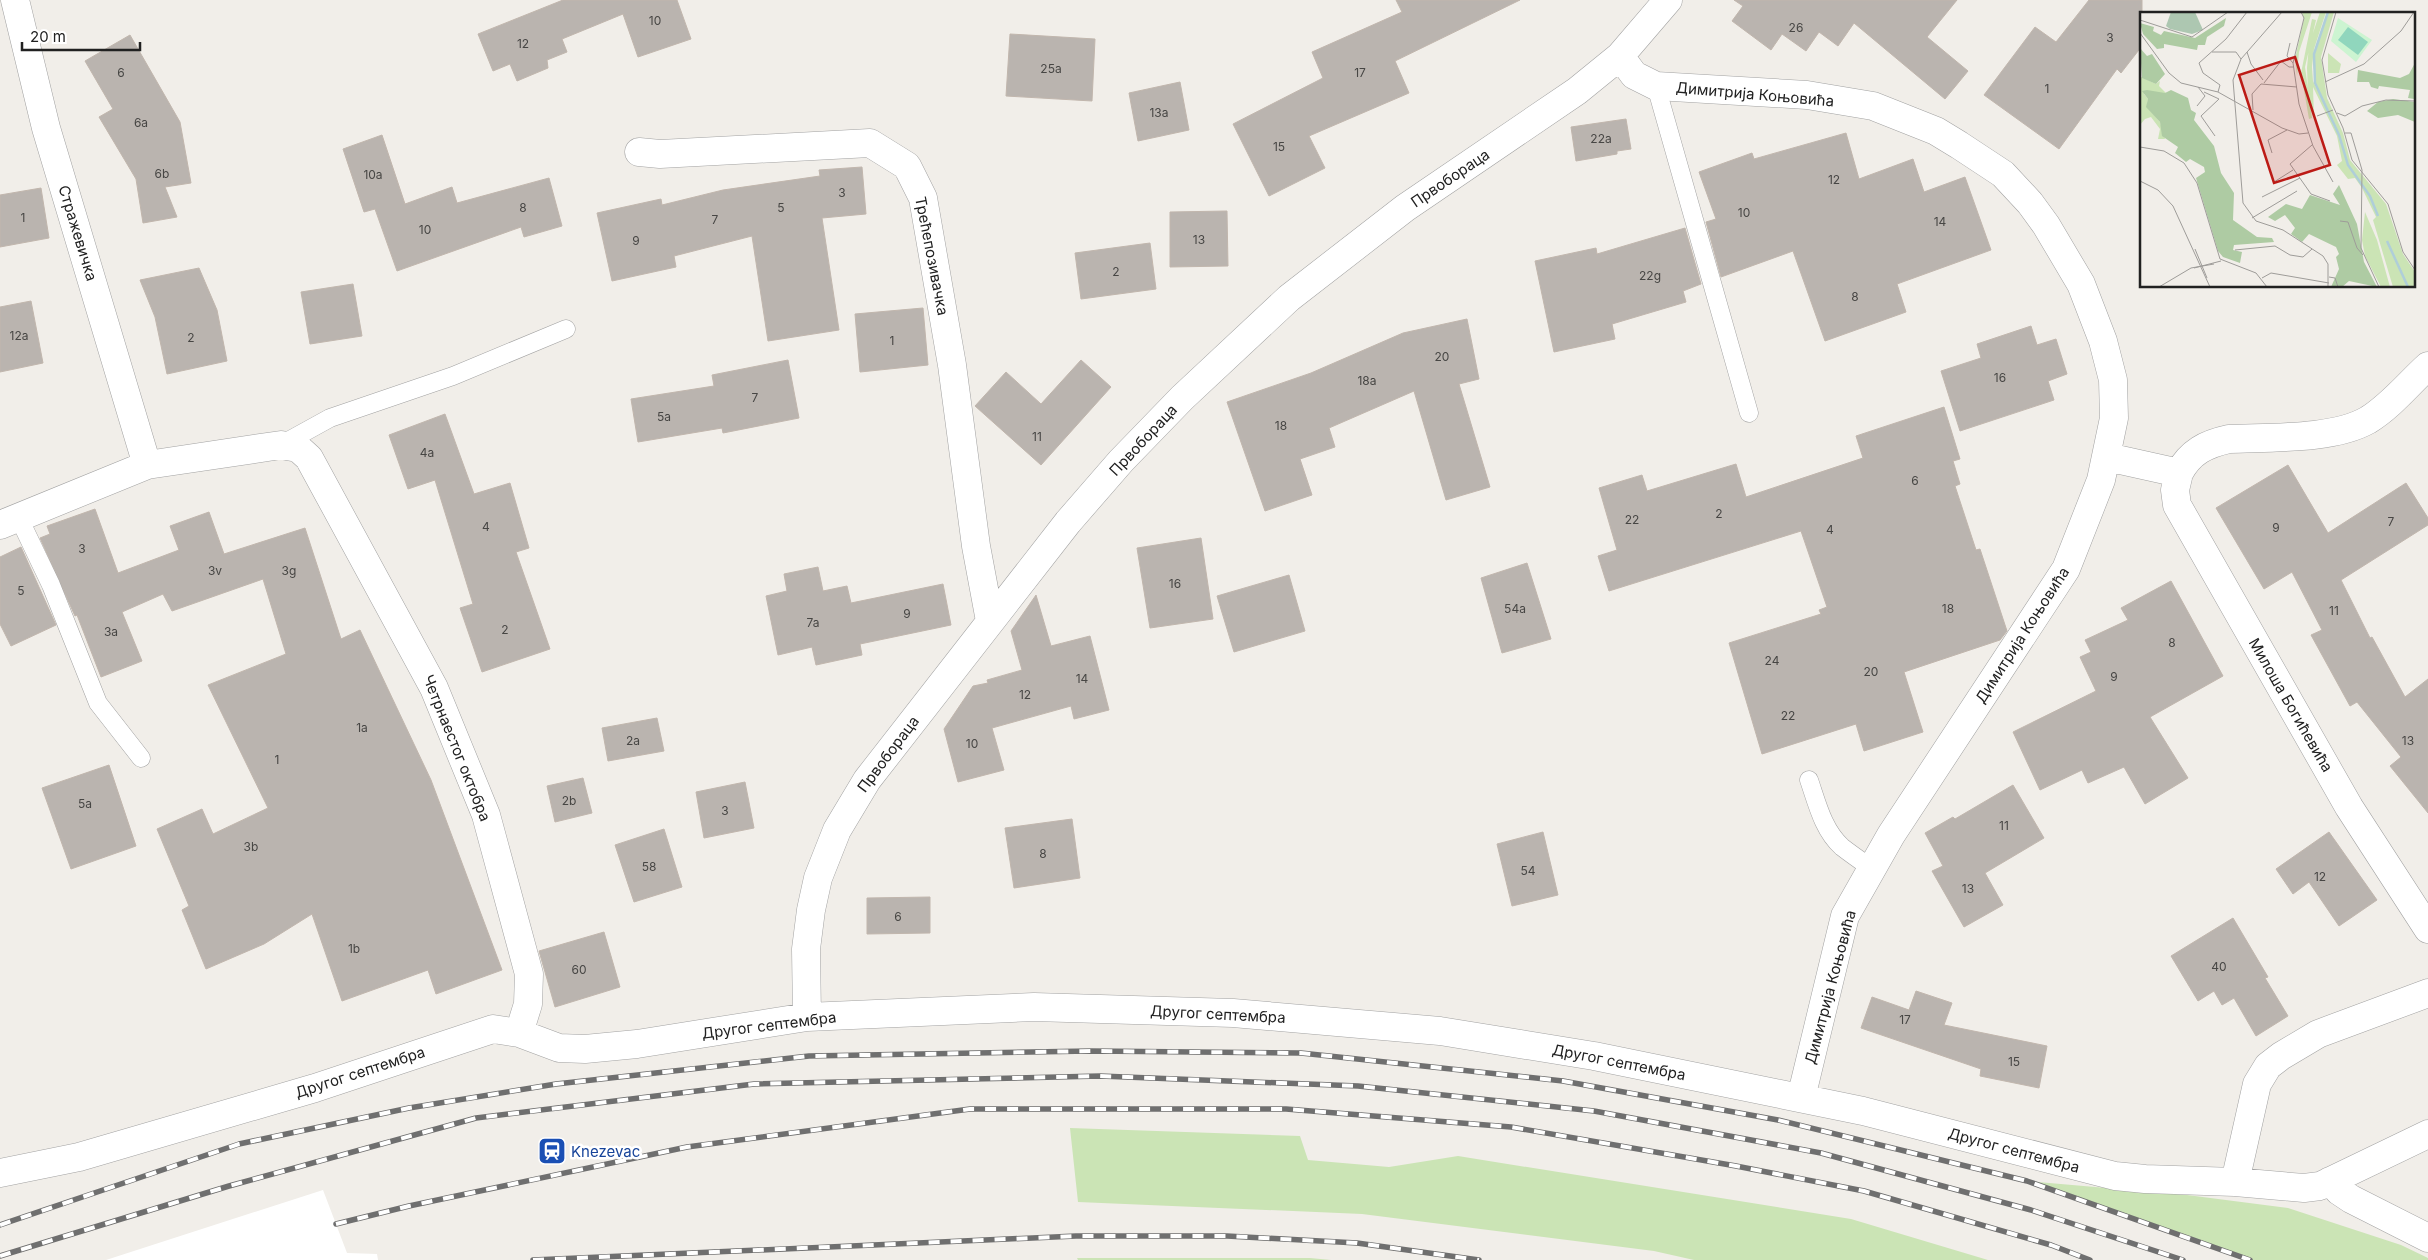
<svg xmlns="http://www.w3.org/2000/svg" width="2428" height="1260" font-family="Inter,sans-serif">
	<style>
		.grass { fill: #cbe4b5 }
		.pier { fill: #fff }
		.building { fill: #bab4af; stroke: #c1b6ad }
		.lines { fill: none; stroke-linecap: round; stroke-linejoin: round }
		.lane-casing { stroke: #a2a2a2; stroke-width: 19 }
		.street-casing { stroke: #a2a2a2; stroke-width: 29 }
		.lane { stroke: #fff; stroke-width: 18 }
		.street { stroke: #fff; stroke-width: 28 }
		.rail-casing { stroke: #6f6f6f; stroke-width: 5.5 }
		.rail { stroke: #fff; stroke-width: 4; stroke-dasharray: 11; stroke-linecap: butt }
		.labels { text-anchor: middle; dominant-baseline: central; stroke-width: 5; stroke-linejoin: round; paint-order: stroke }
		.number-label { font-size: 12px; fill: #474644 }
		.street-label { font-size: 15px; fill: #212121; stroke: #fff }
		.transit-label { font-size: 15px; fill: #164399; stroke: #fff; text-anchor: start }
		.inset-river { fill: none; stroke: #afced9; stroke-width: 2.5 }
		.inset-road { fill: none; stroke: #9e9c99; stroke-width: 1 }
		.view { fill: #bc1b16; fill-opacity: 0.15; stroke: #bc1b16; stroke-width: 2.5 }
		.inset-edge { fill: none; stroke: #212121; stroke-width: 2.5 }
	</style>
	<rect width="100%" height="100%" fill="#f1eee9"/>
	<path class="grass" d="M 1070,1128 L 1300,1136 L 1308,1160 L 1389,1167 L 1458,1156 L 1851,1219 L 1988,1260 L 1694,1260 L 1654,1251 L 1362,1214 L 1078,1202 Z
		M 2027,1181 L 2187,1195 L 2288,1208 L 2401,1245 L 2428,1258 L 2428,1260 L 2250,1260 Z
		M 1077,1258 L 1310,1258 L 1331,1260 L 1078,1260 Z"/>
	<path class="pier" d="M 323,1190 L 347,1253 L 377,1254 L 378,1260 L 106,1260 Z"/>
	<path class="building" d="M 563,0 L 677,0 L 691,39 L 638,57 L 623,14 L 562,39 L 567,52 L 547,60 L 548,68 L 517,81 L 510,64 L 493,71 L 478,34 Z
		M 1396,0 L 1520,0 L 1395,61 L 1409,93 L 1309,136 L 1325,168 L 1269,196 L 1233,124 L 1323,78 L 1312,52 L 1402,12 Z
		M 1734,0 L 1957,0 L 1927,37 L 1968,71 L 1945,99 L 1854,23 L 1838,46 L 1819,32 L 1806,51 L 1782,34 L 1771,50 L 1732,21 L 1743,6 Z
		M 2089,0 L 2142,0 L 2142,46 L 2121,73 L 2117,69 L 2059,149 L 1984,95 L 2035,27 L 2056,42 Z
		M 1010,34 L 1095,39 L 1092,101 L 1006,96 Z
		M 130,35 L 180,122 L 191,183 L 165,187 L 177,217 L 143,223 L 136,179 L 99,117 L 113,109 L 85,61 Z
		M 1180,82 L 1189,130 L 1138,141 L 1129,93 Z
		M 1626,119 L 1631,149 L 1617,151 L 1617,154 L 1576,161 L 1571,127 Z
		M 1846,133 L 1859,179 L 1913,159 L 1924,192 L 1965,177 L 1991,250 L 1897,284 L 1906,312 L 1825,341 L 1793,251 L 1721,277 L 1706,222 L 1716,219 L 1699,172 L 1752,153 L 1754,159 Z
		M 382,135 L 405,204 L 452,187 L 457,203 L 549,178 L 562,226 L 524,237 L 521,227 L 397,271 L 375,209 L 364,212 L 343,149 Z
		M 862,167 L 866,214 L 822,218 L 839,330 L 768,341 L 752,236 L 674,256 L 676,267 L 612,281 L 597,213 L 661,199 L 662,205 L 723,190 L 820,176 L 819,170 Z
		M 41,188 L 49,238 L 0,247 L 0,195 Z
		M 1227,211 L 1228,266 L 1170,267 L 1170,212 Z
		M 1685,228 L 1701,284 L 1683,291 L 1686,302 L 1612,324 L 1615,339 L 1554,352 L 1535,261 L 1596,248 L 1597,254 Z
		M 1150,243 L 1156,289 L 1081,299 L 1075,253 Z
		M 199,268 L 217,310 L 227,361 L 167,374 L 155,317 L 140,280 Z
		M 353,284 L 362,336 L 310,344 L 301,292 Z
		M 31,301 L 43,363 L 0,372 L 0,307 Z
		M 923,308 L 928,365 L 860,372 L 855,314 Z
		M 1467,319 L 1479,379 L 1459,384 L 1490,487 L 1446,500 L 1414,391 L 1329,428 L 1335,447 L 1300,459 L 1312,495 L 1265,511 L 1227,402 L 1311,373 L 1403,333 Z
		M 2031,326 L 2037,345 L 2056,339 L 2067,374 L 2048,381 L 2054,400 L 1960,431 L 1941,371 L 1981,358 L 1977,344 Z
		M 788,360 L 799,418 L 723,433 L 722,428 L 638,442 L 631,399 L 714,386 L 712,375 Z
		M 1081,360 L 1111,387 L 1041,465 L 975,406 L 1006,372 L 1041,404 Z
		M 1944,407 L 1960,459 L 1953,461 L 1960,484 L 1955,486 L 1976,550 L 1980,549 L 2007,631 L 2000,640 L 1904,672 L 1923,732 L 1864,751 L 1856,724 L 1762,754 L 1729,643 L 1821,614 L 1819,610 L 1827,607 L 1801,531 L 1609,591 L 1598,556 L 1617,550 L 1599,488 L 1642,475 L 1647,491 L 1736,464 L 1746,497 L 1863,458 L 1856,436 Z
		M 445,414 L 474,494 L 510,483 L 529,548 L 516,552 L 550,649 L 482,672 L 460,608 L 473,604 L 435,480 L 408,489 L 389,435 Z
		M 2288,465 L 2328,533 L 2406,483 L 2428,518 L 2428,525 L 2341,580 L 2370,638 L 2372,637 L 2405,697 L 2428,679 L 2428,813 L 2390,766 L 2401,757 L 2357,702 L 2350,706 L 2311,635 L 2322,630 L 2292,572 L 2264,589 L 2216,508 Z
		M 95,509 L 118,573 L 179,550 L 170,526 L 209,512 L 224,554 L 305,528 L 341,639 L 360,630 L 431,780 L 502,970 L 436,994 L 428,970 L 342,1001 L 312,914 L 264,944 L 206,969 L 182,910 L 189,906 L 157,829 L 202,809 L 213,834 L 268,808 L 208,685 L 286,654 L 263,579 L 172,611 L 163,594 L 122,612 L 142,661 L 101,677 L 77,615 L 75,616 L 40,538 L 50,534 L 47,526 Z
		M 1201,538 L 1213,619 L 1150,628 L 1137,548 Z
		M 21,547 L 56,625 L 11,646 L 0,624 L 0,557 Z
		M 1527,563 L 1551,639 L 1502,653 L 1481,578 Z
		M 818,567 L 823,591 L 847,586 L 851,603 L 943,584 L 951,625 L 860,644 L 862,655 L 816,665 L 812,647 L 778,655 L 766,596 L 787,591 L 784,574 Z
		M 1289,575 L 1305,631 L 1234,652 L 1217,596 Z
		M 2171,581 L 2223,676 L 2150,717 L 2188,778 L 2145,804 L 2124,767 L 2088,783 L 2082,770 L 2040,790 L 2013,732 L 2096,691 L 2080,657 L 2091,652 L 2085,640 L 2128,620 L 2121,608 Z
		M 1036,595 L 1051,646 L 1090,636 L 1109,710 L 1074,719 L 1071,706 L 992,728 L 1004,770 L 958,782 L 944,729 L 973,686 L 988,683 L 987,680 L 1022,670 L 1011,631 Z
		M 657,718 L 664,751 L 608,761 L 602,728 Z
		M 109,765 L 136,846 L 71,869 L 42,788 Z
		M 583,778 L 592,813 L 555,822 L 547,786 Z
		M 745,782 L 754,828 L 704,838 L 696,792 Z
		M 2013,785 L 2044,838 L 1985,873 L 2003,905 L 1964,927 L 1932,871 L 1943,866 L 1925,833 L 1953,817 L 1955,819 Z
		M 1072,819 L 1080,878 L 1014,888 L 1005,828 Z
		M 664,829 L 682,887 L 634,902 L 615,845 Z
		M 1543,832 L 1558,895 L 1512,906 L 1497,844 Z
		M 2329,832 L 2377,900 L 2339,926 L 2309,882 L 2293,894 L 2276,869 Z
		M 930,897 L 930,933 L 867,934 L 867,898 Z
		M 2233,918 L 2268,977 L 2265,978 L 2288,1016 L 2256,1036 L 2234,998 L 2222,1005 L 2214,991 L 2198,1001 L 2171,956 Z
		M 604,932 L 620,987 L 555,1007 L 539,951 Z
		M 1916,991 L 1952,1003 L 1944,1025 L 2047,1046 L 2039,1088 L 1980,1076 L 1981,1069 L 1861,1028 L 1872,997 L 1909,1010 Z"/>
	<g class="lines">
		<defs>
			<path id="lane" d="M 1656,86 L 1749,413
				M 281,445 L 330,418 L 453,376 L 566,329
				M 19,518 L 51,585 L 98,703 L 141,758
				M 1809,780 C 1817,803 1823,830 1842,847 C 1851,854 1861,861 1871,868"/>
			<path id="street" d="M 15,0 L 46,128 L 147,465
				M 1620,56 L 1634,75 L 1656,86 L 1807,95 L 1873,106 L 1936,131 L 1959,145 L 2003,174 L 2030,203 L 2046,225 L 2081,284 L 2103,341 L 2113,380 L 2114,418 L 2101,480 L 2066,569 L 1891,835 L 1845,916 L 1801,1098
				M 639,152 L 660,154 L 870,143 L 907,166 L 923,198 L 952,365 L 976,546 L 990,621
				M 2107,457 L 2179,473 L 2175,490 L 2177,505 L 2349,807 L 2428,929
				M 2179,473 C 2190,452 2206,444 2229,439 C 2269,437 2333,440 2368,420 C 2391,406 2409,383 2428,366
				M 0,525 L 147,465 L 281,445 L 298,448 L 309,458 L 434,688 L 486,815 L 529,974 L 528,1004 L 519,1033
				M 807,1017 L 806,949 L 811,910 L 818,878 L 837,830 L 867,780 L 1068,522 L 1121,461 L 1182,398 L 1289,298 L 1405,208 L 1577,91 L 1620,56 L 1668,0
				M 0,1173 L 79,1157 L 315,1088 L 493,1029 L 519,1033 L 559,1048 L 585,1049 L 637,1044 L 807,1017 L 1034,1007 L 1233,1013 L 1440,1031 L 1594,1056 L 1863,1111 L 2115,1176 L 2145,1179 L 2235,1182 L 2304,1188 L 2320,1186 L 2428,1134
				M 2330,1181 L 2339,1191 L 2351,1199 L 2428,1238
				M 2235,1182 L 2257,1084 L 2268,1066 L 2281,1056 L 2318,1034 L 2428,993"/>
		</defs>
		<use href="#lane" class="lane-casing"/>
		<use href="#street" class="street-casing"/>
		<use href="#lane" class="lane"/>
		<use href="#street" class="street"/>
		<defs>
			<path id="rail" d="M 336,1224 L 409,1206 L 687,1147 L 970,1109 L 1286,1109 L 1511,1127 L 1736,1166 L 1864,1191 L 2051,1245 L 2090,1260
				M 0,1225 L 239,1144 L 409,1108 L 556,1084 L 809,1056 L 1091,1051 L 1301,1053 L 1563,1081 L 1778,1120 L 2027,1181 L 2250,1260
				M 0,1256 L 229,1186 L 476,1118 L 754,1084 L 1100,1076 L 1358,1086 L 1594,1111 L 1821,1153 L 2031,1210 L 2183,1260
				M 533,1260 L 1076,1236 L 1227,1236 L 1357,1243 L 1479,1260"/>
		</defs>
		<use href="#rail" class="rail-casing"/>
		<use href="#rail" class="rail"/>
	</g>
	<defs>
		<symbol id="station-square" viewBox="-11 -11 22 22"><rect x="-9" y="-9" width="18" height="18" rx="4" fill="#1a4fb4" stroke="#fff"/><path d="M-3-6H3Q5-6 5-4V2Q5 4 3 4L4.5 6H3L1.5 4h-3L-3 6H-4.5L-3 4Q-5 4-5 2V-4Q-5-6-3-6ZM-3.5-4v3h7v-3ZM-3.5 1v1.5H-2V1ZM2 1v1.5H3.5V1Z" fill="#fff"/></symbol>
	</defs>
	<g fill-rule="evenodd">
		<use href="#station-square" x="536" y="1135" width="32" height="32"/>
	</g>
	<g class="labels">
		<g class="number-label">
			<text x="655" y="20">10</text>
			<text x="1796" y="27">26</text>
			<text x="2110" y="37">3</text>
			<text x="523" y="43">12</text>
			<text x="1051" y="68">25a</text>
			<text x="121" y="72">6</text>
			<text x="1360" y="72">17</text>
			<text x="2047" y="88">1</text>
			<text x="1159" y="112">13a</text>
			<text x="141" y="122">6a</text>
			<text x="1601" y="138">22a</text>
			<text x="1279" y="146">15</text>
			<text x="162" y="173">6b</text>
			<text x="373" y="174">10a</text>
			<text x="1834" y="179">12</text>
			<text x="842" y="192">3</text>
			<text x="523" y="207">8</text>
			<text x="781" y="207">5</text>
			<text x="1744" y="212">10</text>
			<text x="23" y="217">1</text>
			<text x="715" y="219">7</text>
			<text x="1940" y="221">14</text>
			<text x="425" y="229">10</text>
			<text x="1199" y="239">13</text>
			<text x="636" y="240">9</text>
			<text x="1116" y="271">2</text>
			<text x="1650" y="275">22g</text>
			<text x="1855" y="296">8</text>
			<text x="19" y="335">12a</text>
			<text x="191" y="337">2</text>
			<text x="892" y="340">1</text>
			<text x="1442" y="356">20</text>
			<text x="2000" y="377">16</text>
			<text x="1367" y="380">18a</text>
			<text x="755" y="397">7</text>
			<text x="664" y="416">5a</text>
			<text x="1281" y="425">18</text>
			<text x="1037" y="436">11</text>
			<text x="427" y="452">4a</text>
			<text x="1915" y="480">6</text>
			<text x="1719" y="513">2</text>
			<text x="1632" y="519">22</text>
			<text x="2391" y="521">7</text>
			<text x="486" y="526">4</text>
			<text x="2276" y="527">9</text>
			<text x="1830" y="529">4</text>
			<text x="82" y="548">3</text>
			<text x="215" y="570">3v</text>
			<text x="289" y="570">3g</text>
			<text x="1175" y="583">16</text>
			<text x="21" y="590">5</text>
			<text x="1515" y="608">54a</text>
			<text x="1948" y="608">18</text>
			<text x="2334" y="610">11</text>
			<text x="907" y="613">9</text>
			<text x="813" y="622">7a</text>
			<text x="505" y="629">2</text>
			<text x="111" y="631">3a</text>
			<text x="2172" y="642">8</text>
			<text x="1772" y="660">24</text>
			<text x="1871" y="671">20</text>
			<text x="2114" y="676">9</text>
			<text x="1082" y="678">14</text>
			<text x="1025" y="694">12</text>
			<text x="1788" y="715">22</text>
			<text x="362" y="727">1a</text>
			<text x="633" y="740">2a</text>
			<text x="2408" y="740">13</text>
			<text x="972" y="743">10</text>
			<text x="277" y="759">1</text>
			<text x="569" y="800">2b</text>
			<text x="85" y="803">5a</text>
			<text x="725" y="810">3</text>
			<text x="2004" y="825">11</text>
			<text x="251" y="846">3b</text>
			<text x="1043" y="853">8</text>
			<text x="649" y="866">58</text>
			<text x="1528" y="870">54</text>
			<text x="2320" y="876">12</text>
			<text x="1968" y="888">13</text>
			<text x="898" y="916">6</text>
			<text x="354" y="948">1b</text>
			<text x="2219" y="966">40</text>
			<text x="579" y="969">60</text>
			<text x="1905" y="1019">17</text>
			<text x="2014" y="1061">15</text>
		</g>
		<g class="street-label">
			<text transform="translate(1755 94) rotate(5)">Димитрија Коњовића</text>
			<text transform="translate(1450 178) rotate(-34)">Првобораца</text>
			<text transform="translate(78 233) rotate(73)">Стражевичка</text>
			<text transform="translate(932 256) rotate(79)">Трећепозивачка</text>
			<text transform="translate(1143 440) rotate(-47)">Првобораца</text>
			<text transform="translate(2022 635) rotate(-57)">Димитрија Коњовића</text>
			<text transform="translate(2291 705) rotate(60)">Милоша Богићевића</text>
			<text transform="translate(457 748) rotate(68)">Четрнаестог октобра</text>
			<text transform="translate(888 754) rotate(-53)">Првобораца</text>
			<text transform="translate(1830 987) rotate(-75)">Димитрија Коњовића</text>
			<text transform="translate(1218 1014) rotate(3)">Другог септембра</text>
			<text transform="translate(769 1025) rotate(-7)">Другог септембра</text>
			<text transform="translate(1619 1062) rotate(11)">Другог септембра</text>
			<text transform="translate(360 1072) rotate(-18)">Другог септембра</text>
			<text transform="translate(2014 1150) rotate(15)">Другог септембра</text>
		</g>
		<g class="transit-label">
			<text x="571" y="1151">Knezevac</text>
		</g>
	</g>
	<g transform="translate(2140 12)">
		<rect width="275" height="275" fill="#f1eee9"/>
		<path d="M 162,0 L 172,0 L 159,40 L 157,64 L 155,47 L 164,7 ZM 180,0 L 186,0 L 174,37 L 172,55 L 173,69 L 177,78 L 173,52 L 175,38 L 188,0 L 194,0 L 181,45 L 187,86 L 203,121 L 210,148 L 246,192 L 263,242 L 275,260 L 275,275 L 253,275 L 233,208 L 236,205 L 222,176 L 215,166 L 208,167 L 197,153 L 202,149 L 197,124 L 173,75 L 174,105 L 168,80 L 167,56 L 169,33 ZM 172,7 L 176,8 L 165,55 L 172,106 L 169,107 L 161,61 ZM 188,41 L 201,52 L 199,61 L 188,61 ZM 1,65 L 16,72 L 20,69 L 19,74 L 26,81 L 4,82 L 8,87 L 7,95 L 20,110 L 25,127 L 18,127 L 20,117 L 11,105 L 5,107 L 0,113 ZM 225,200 L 237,228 L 250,275 L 241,275 L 225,244 L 222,228 Z" fill="#cbe4b5"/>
		<path d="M 86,6 L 84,14 L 67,25 L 65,33 L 58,33 L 57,38 L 24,32 L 24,36 L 17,37 L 3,22 L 0,11 L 14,15 L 13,19 L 21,23 L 24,19 L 55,26 ZM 0,36 L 7,44 L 12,42 L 25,62 L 16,72 L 2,66 ZM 275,51 L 274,87 L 268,86 L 270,78 L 239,74 L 238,77 L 231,75 L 229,70 L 217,70 L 218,58 L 260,66 L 269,62 ZM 7,78 L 25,81 L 31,78 L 48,86 L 51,98 L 56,101 L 54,108 L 74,134 L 81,161 L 94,181 L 93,208 L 117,225 L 132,226 L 134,230 L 94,233 L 93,238 L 102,240 L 100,251 L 83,245 L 78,239 L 56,166 L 65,160 L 64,155 L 50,147 L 46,150 L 35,141 L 38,135 L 22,124 L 20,110 L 6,95 L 8,87 L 2,79 ZM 253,87 L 275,90 L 275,110 L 258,103 L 238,106 L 227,99 L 238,90 ZM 199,173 L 217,212 L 224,250 L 237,275 L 209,269 L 202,275 L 191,275 L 199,257 L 196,245 L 199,242 L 196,235 L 169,222 L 162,230 L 151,222 L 155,216 L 145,203 L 135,209 L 128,205 L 146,192 L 162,197 L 170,183 L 200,193 L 193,182 Z" fill="#aecba3"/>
		<path d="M 31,0 L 55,0 L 63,18 L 52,22 L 30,17 L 26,14 Z" fill="#adc7b1"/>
		<path d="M 198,6 L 232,28 L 216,50 L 191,29 Z" fill="#ccf4d1"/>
		<path d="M 208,15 L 228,30 L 218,43 L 198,28 Z" fill="#90d6bd"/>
		<path class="inset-river" d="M 188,0 L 174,42 L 175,71 L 199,123 L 208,153 L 230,184 L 238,204M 247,229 L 268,275"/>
		<path class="inset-road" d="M 142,0 L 101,47 L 93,68 L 103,191 L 116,209 L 143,218 L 183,244 L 188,252 L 188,275M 161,0 L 164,6 L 153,51 L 159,92 L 173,134 L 193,170M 196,0 L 182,48 L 188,83 L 203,116 L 212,148 L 248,192 L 263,240 L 275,258M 0,8 L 52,25 L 88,0M 0,21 L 29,61 L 41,71 L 78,80 L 142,116 L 159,122 L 168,121M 150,31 L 147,44 L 153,51M 72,40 L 96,40 L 101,47M 107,40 L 111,52 L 123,68M 185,70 L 224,52 L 261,19 L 274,0M 124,71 L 141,49 L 149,55 L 154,55M 64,80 L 79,87 L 61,104 L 75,124M 78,80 L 80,73 L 63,61 L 59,51 L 86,27 L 107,0M 57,94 L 65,84 L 58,75M 113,98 L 112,82 L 121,72 L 157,75M 197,101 L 205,104 L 222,94 L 246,88 L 275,89M 177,104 L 193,98M 205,121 L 211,121 L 222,158 L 221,236 L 239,275M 172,133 L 150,152 L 171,182 L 190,189M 0,135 L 24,139 L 44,151 L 57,171 L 80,247 L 116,261 L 127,275M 132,141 L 128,128 L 147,118M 0,169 L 18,178 L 33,194 L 70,275M 134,170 L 153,158M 122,185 L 160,166M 112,206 L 157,179M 200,209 L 208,210 L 217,236 L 223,243M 55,237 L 67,266M 95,238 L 135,234 L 150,243 L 163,245 L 172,237M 54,256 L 81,249M 189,265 L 195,266 L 198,275M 122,266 L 131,261 L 189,271M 19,275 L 51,256 L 74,252"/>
		<path class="view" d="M 155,45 L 190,153 L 134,171 L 99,63 Z"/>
		<rect width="275" height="275" class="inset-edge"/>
	</g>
	<path d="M22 42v8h118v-8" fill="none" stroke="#212121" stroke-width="2.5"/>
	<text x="30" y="42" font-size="15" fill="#212121" stroke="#ffffff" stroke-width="4" paint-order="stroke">20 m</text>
</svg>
